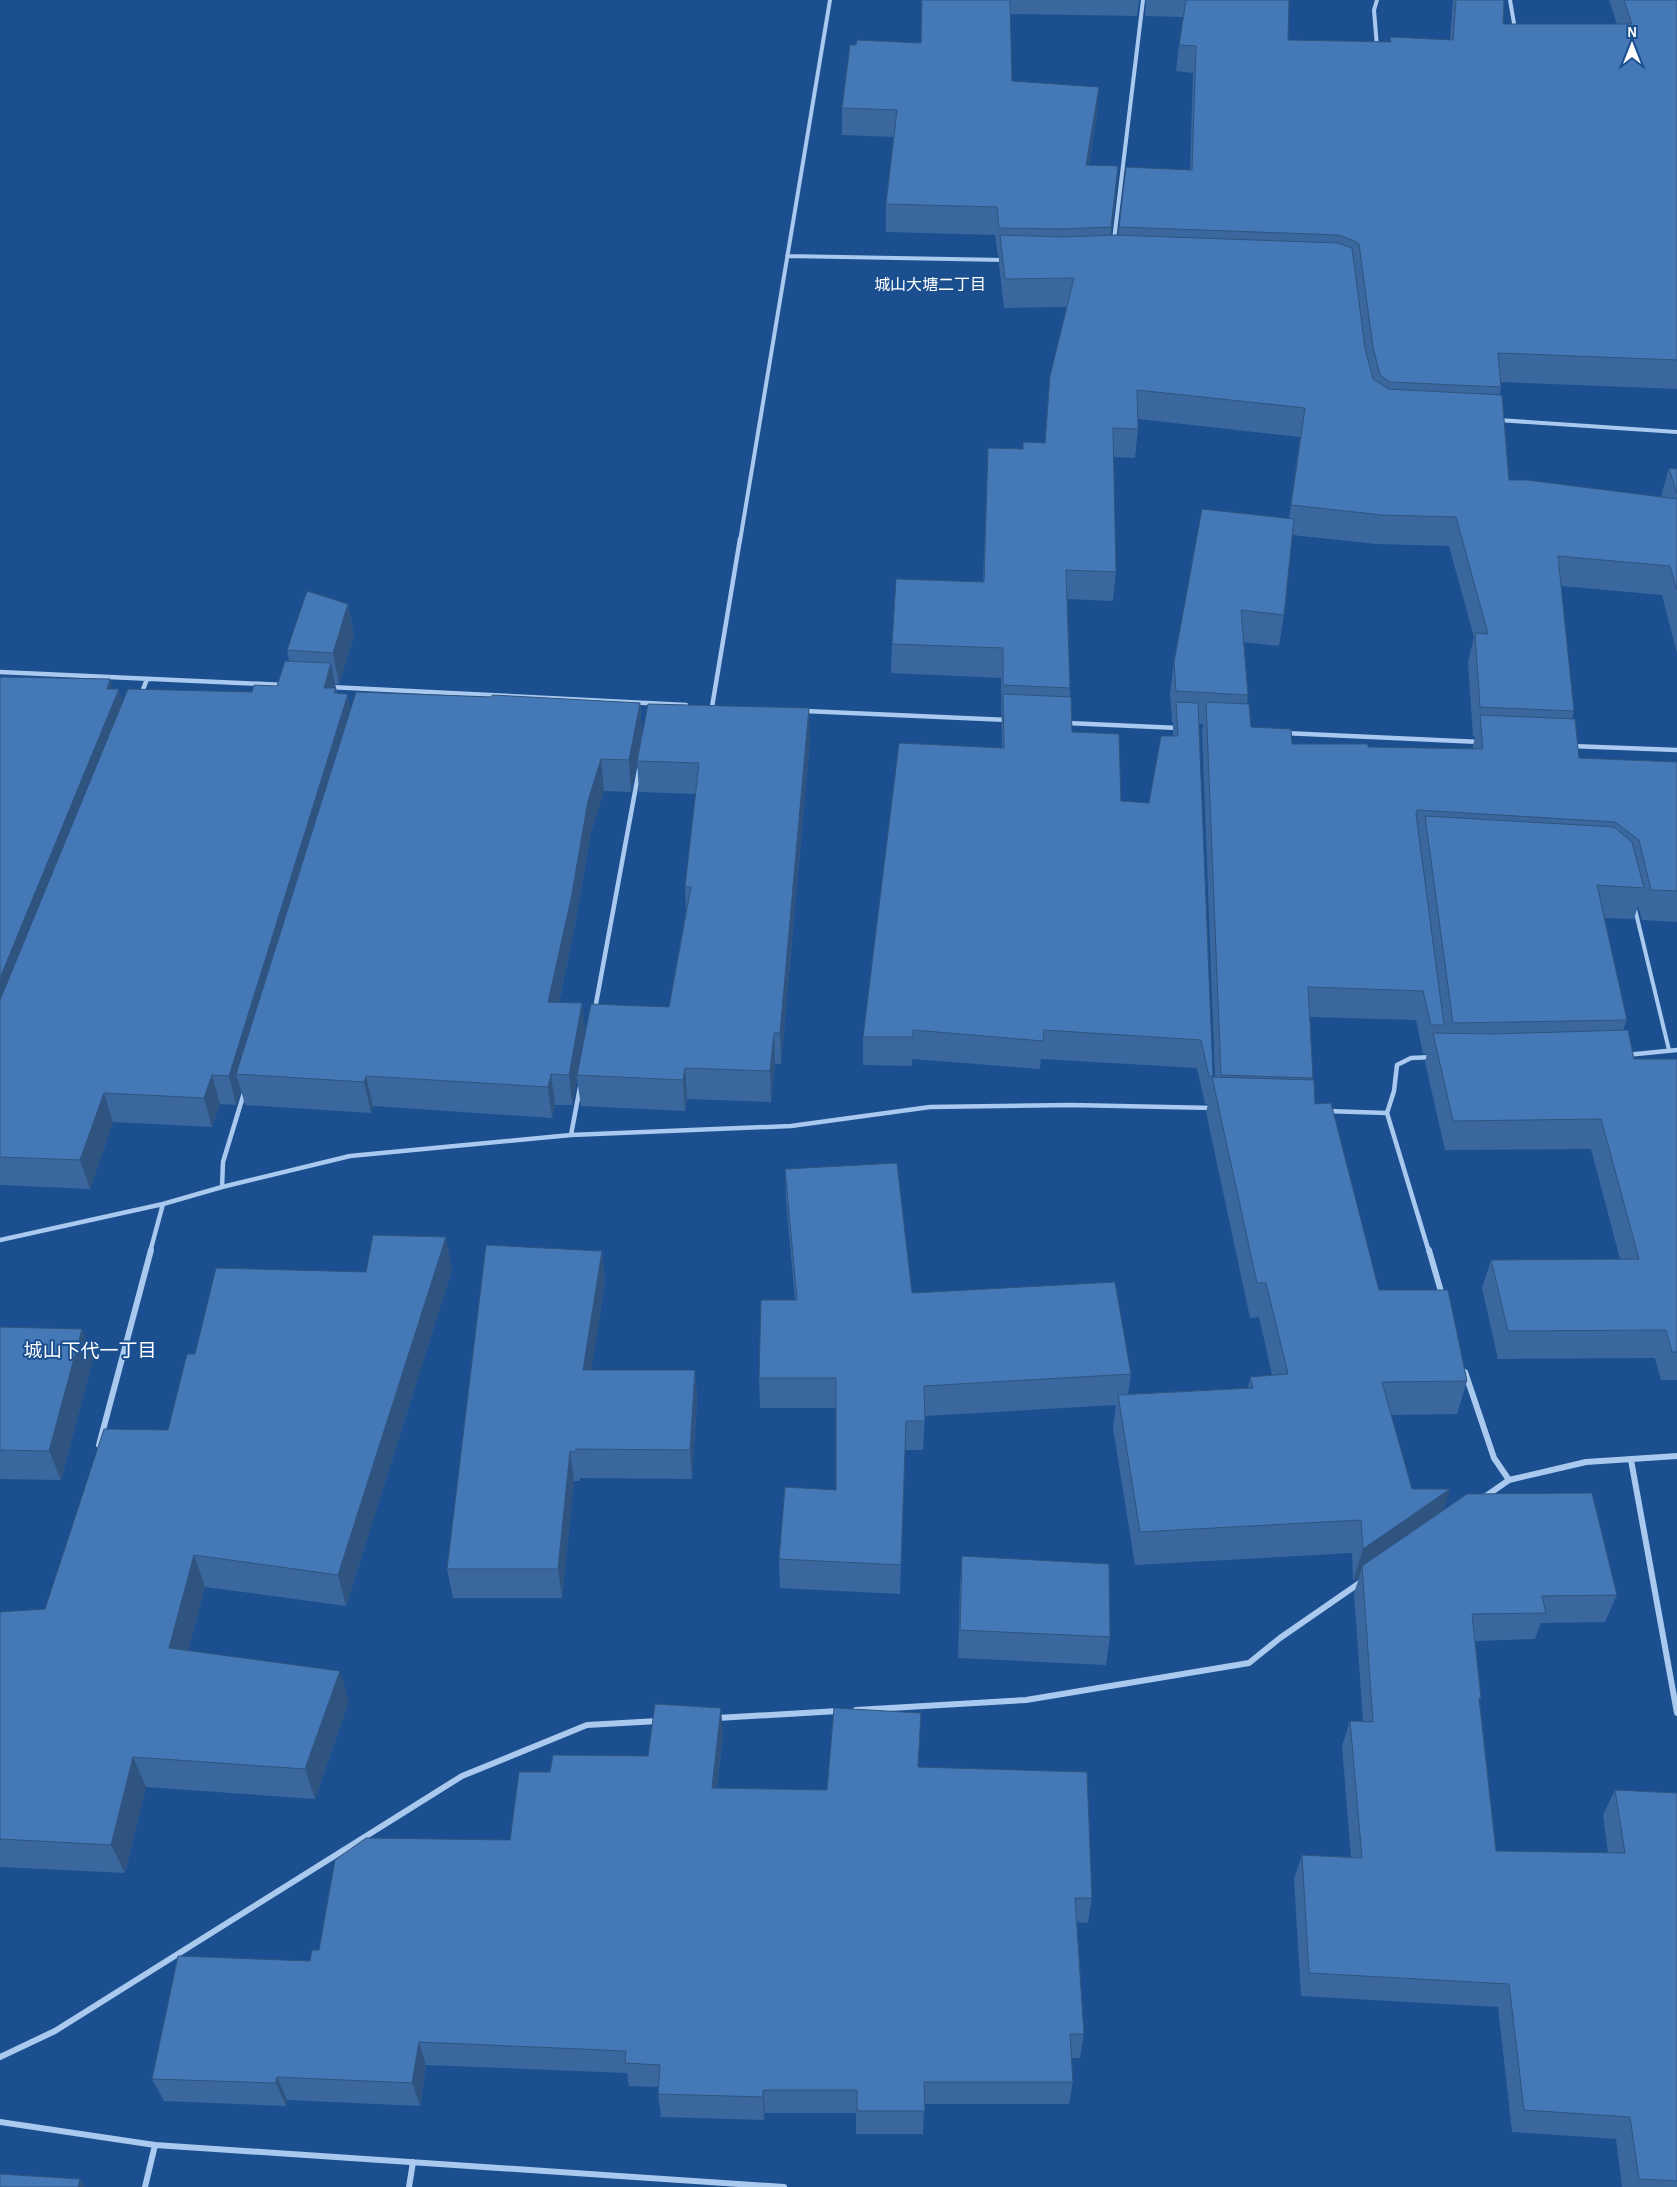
<svg xmlns="http://www.w3.org/2000/svg" width="1677" height="2187" font-family="'Alegreya Sans','Noto Sans JP',sans-serif">
	<style>
		.lines { fill: none; stroke-linecap: round; stroke-linejoin: round }
		.lane { stroke: #a9c9ee; stroke-width: 4 }
		.street-far2 { stroke: #a9c9ee; stroke-width: 4 }
		.street-far1 { stroke: #a9c9ee; stroke-width: 4.5 }
		.street { stroke: #a9c9ee; stroke-width: 6 }
		.wall { fill: #3a679d; fill-rule: evenodd }
		.shaded-wall { fill: #305480 }
		.building { fill: #4478b7; stroke: #305480 }
		.labels { text-anchor: middle; dominant-baseline: central; stroke-width: 4; stroke-linejoin: round; paint-order: stroke }
		.far-neighbourhood-label { font-size: 16px; fill: #fff; stroke: #1b4f8f }
		.neighbourhood-label { font-size: 19px; fill: #fff; stroke: #1b4f8f }
	</style>
	<rect width="100%" height="100%" fill="#1b4f8f"/>
	<g class="lines">
		<path class="lane" d="M 1635,909 L 1669,1050"/>
		<path class="street-far2" d="M 1377,0 L 1374,10 L 1377,47
			M 1510,0 L 1515,29
			M 1114,240 L 1143,0
			M 787,256 L 1004,260
			M 1498,420 L 1677,432
			M 740,541 L 830,0"/>
		<path class="street-far1" d="M 0,672 L 284,685
			M 330,687 L 686,705
			M 141,695 L 147,679
			M 712,707 L 740,539
			M 805,711 L 1008,720
			M 1067,723 L 1178,728
			M 1284,733 L 1480,742
			M 1571,746 L 1677,750
			M 595,1009 L 639,770
			M 1626,1055 L 1677,1050
			M 1327,1111 L 1387,1113
			M 571,1135 L 580,1087
			M 222,1187 L 223,1162 L 244,1093
			M 0,1240 L 163,1204 L 222,1187 L 350,1156 L 571,1135 L 791,1126 L 930,1107 L 1071,1105 L 1214,1108
			M 150,1252 L 163,1204
			M 1429,1252 L 1387,1113 L 1394,1091 L 1397,1065 L 1411,1058 L 1433,1057"/>
		<path class="street" d="M 1429,1250 L 1442,1295
			M 1465,1372 L 1494,1458 L 1509,1480
			M 99,1445 L 151,1250
			M 1631,1460 L 1677,1713
			M 1483,1498 L 1509,1480 L 1586,1462 L 1677,1456
			M 856,1710 L 1026,1700 L 1249,1663 L 1280,1638 L 1361,1582
			M 717,1718 L 838,1711
			M 0,2057 L 55,2031 L 462,1776 L 587,1725 L 658,1721
			M 0,2122 L 155,2145 L 784,2187
			M 145,2187 L 155,2145
			M 409,2187 L 413,2162"/>
	</g>
	<path class="wall" d="M 921,0 L 1139,0 L 1137,16 L 1010,14 L 1012,81 L 1097,114 L 1089,165 L 1116,194 L 1111,235 L 1118,235 L 1126,167 L 1190,170 L 1193,73 L 1176,71 L 1179,45 L 1184,17 L 1145,16 L 1146,0 L 1289,0 L 1288,40 L 1390,42 L 1390,37 L 1450,40 L 1453,0 L 1504,0 L 1503,24 L 1617,24 L 1609,0 L 1677,0 L 1677,389 L 1501,382 L 1501,387 L 1500,394 L 1509,480 L 1661,497 L 1669,468 L 1677,494 L 1677,653 L 1662,595 L 1561,586 L 1574,711 L 1572,719 L 1579,758 L 1677,762 L 1677,922 L 1642,920 L 1638,906 L 1634,919 L 1604,918 L 1627,1020 L 1623,1030 L 1634,1059 L 1677,1059 L 1677,1380 L 1661,1380 L 1655,1358 L 1498,1359 L 1482,1288 L 1491,1260 L 1620,1259 L 1591,1149 L 1445,1150 L 1425,1062 L 1427,1054 L 1423,1054 L 1416,1020 L 1310,1017 L 1312,1080 L 1315,1104 L 1379,1290 L 1467,1381 L 1457,1414 L 1391,1415 L 1412,1489 L 1443,1510 L 1617,1595 L 1605,1622 L 1541,1623 L 1535,1639 L 1475,1641 L 1481,1698 L 1480,1702 L 1496,1851 L 1608,1853 L 1603,1815 L 1615,1790 L 1677,1793 L 1677,2187 L 1622,2187 L 1616,2139 L 1512,2132 L 1498,2007 L 1301,1996 L 1294,1879 L 1302,1855 L 1351,1857 L 1342,1746 L 1350,1721 L 1363,1721 L 1354,1593 L 1359,1578 L 1353,1581 L 1352,1553 L 1135,1565 L 1113,1428 L 1116,1405 L 925,1416 L 923,1450 L 905,1450 L 900,1594 L 780,1588 L 779,1559 L 836,1490 L 836,1408 L 760,1408 L 759,1378 L 795,1300 L 786,1200 L 785,1169 L 912,1293 L 1131,1374 L 1128,1394 L 1248,1388 L 1250,1377 L 1272,1375 L 1259,1317 L 1250,1318 L 1206,1112 L 1208,1104 L 1205,1104 L 1197,1068 L 1041,1059 L 1040,1069 L 912,1059 L 912,1066 L 863,1065 L 863,1037 L 1002,748 L 1001,678 L 891,673 L 892,644 L 983,582 L 988,448 L 1022,449 L 1045,443 L 1067,307 L 1004,308 L 999,264 L 999,256 L 998,256 L 995,235 L 886,232 L 886,204 L 894,137 L 842,135 L 842,108 L 856,45 L 921,43 ZM 1138,419 L 1300,437 L 1289,519 L 1174,662 L 1170,693 L 1172,722 L 1173,722 L 1173,736 L 1149,803 L 1121,801 L 1072,732 L 1070,697 L 1070,688 L 1067,599 L 1113,601 L 1116,572 L 1113,457 L 1135,458 L 1138,429 ZM 1292,535 L 1376,544 L 1449,546 L 1474,637 L 1468,662 L 1473,736 L 1475,737 L 1473,745 L 1473,749 L 1368,747 L 1292,744 L 1251,727 L 1247,704 L 1248,695 L 1244,642 L 1279,646 L 1284,615 ZM 1199,724 L 1203,724 L 1202,732 L 1215,1077 L 1213,1077 Z
		M 348,604 L 354,635 L 339,684 L 335,684 L 337,693 L 351,709 L 640,703 L 642,734 L 810,739 L 781,1064 L 775,1064 L 771,1102 L 687,1099 L 685,1111 L 581,1106 L 577,1079 L 572,1105 L 555,1105 L 552,1118 L 373,1106 L 371,1113 L 245,1105 L 241,1090 L 236,1105 L 220,1104 L 212,1127 L 113,1122 L 90,1189 L 0,1185 L 0,677 L 113,689 L 123,702 L 252,692 L 277,686 L 289,661 L 287,650 ZM 637,761 L 639,792 L 696,794 L 685,887 L 686,910 L 669,1007 L 585,1031 L 582,1003 L 559,1002 L 574,930 L 591,832 L 604,791 L 631,792 Z
		M 602,1251 L 605,1281 L 591,1370 L 695,1370 L 697,1400 L 692,1479 L 580,1478 L 580,1481 L 574,1481 L 562,1598 L 453,1598 L 447,1569 Z
		M 452,1270 L 346,1606 L 205,1587 L 188,1651 L 349,1701 L 315,1799 L 146,1787 L 125,1873 L 0,1867 L 0,1612 L 45,1609 L 168,1430 L 195,1354 L 366,1272 Z
		M 0,1327 L 93,1359 L 61,1480 L 0,1479 Z
		M 962,1556 L 1110,1637 L 1106,1665 L 958,1658 L 960,1584 Z
		M 723,1734 L 717,1788 L 827,1790 L 918,1767 L 1092,1898 L 1088,1923 L 1077,1922 L 1084,2034 L 1080,2058 L 1071,2058 L 1073,2082 L 1069,2104 L 924,2104 L 923,2134 L 856,2134 L 856,2113 L 765,2113 L 764,2120 L 661,2117 L 658,2094 L 658,2087 L 629,2086 L 627,2073 L 426,2065 L 420,2106 L 287,2100 L 286,2106 L 164,2101 L 152,2079 L 310,1961 L 319,1950 L 510,1840 L 550,1772 L 648,1756 Z"/>
	<path class="shaded-wall" d="M 1099,87 L 1097,114 L 1084,193 L 1086,165 Z
		M 1118,166 L 1116,194 L 1109,255 L 1111,227 Z
		M 348,604 L 354,635 L 339,684 L 333,653 Z
		M 331,663 L 341,716 L 348,694 L 353,723 L 236,1074 L 241,1090 L 236,1105 L 229,1076 L 324,688 Z
		M 110,679 L 115,698 L 119,689 L 127,718 L 0,1032 L 0,978 Z
		M 640,703 L 642,734 L 631,792 L 629,760 Z
		M 809,708 L 810,739 L 781,1064 L 780,1033 Z
		M 601,759 L 604,791 L 591,832 L 574,930 L 552,1033 L 548,1002 L 588,801 Z
		M 582,1003 L 586,1034 L 577,1075 L 577,1079 L 572,1105 L 569,1075 Z
		M 774,1033 L 775,1064 L 771,1102 L 770,1071 Z
		M 685,1068 L 687,1099 L 685,1111 L 683,1080 Z
		M 551,1074 L 555,1105 L 552,1118 L 548,1087 Z
		M 212,1075 L 220,1104 L 212,1127 L 204,1098 Z
		M 366,1076 L 373,1106 L 371,1113 L 364,1082 Z
		M 104,1093 L 113,1122 L 90,1189 L 80,1160 Z
		M 446,1237 L 452,1270 L 346,1606 L 338,1575 Z
		M 602,1251 L 605,1281 L 587,1400 L 583,1370 Z
		M 82,1329 L 93,1359 L 61,1480 L 49,1451 Z
		M 695,1370 L 697,1400 L 692,1479 L 690,1450 Z
		M 570,1451 L 574,1481 L 562,1598 L 558,1569 Z
		M 1450,1489 L 1440,1522 L 1362,1566 L 1359,1578 L 1353,1581 L 1363,1549 Z
		M 194,1555 L 205,1587 L 181,1679 L 169,1648 Z
		M 340,1671 L 349,1701 L 315,1799 L 305,1769 Z
		M 721,1708 L 723,1734 L 714,1813 L 712,1788 Z
		M 133,1757 L 146,1787 L 125,1873 L 111,1845 Z
		M 419,2042 L 426,2065 L 420,2106 L 412,2083 Z
		M 277,2077 L 287,2100 L 286,2106 L 276,2083 Z
		M 763,2090 L 765,2113 L 764,2120 L 763,2097 Z
		M 80,2179 L 85,2187 L 78,2187 Z"/>
	<path class="building" d="M 922,0 L 1010,0 L 1012,81 L 1099,87 L 1086,165 L 1118,166 L 1111,227 L 1063,229 L 999,228 L 997,207 L 886,204 L 897,110 L 842,108 L 850,45 L 856,45 L 857,40 L 921,43 Z
		M 1186,0 L 1289,0 L 1288,40 L 1391,42 L 1390,37 L 1453,40 L 1456,0 L 1504,0 L 1503,24 L 1632,24 L 1624,0 L 1677,0 L 1677,360 L 1498,353 L 1501,387 L 1390,382 L 1380,375 L 1373,347 L 1359,244 L 1357,242 L 1339,235 L 1119,227 L 1126,167 L 1192,170 L 1196,46 L 1179,45 Z
		M 1000,235 L 1063,237 L 1114,235 L 1338,243 L 1352,248 L 1365,348 L 1373,379 L 1388,389 L 1502,395 L 1509,480 L 1527,480 L 1677,499 L 1677,590 L 1670,566 L 1558,556 L 1574,711 L 1480,707 L 1475,633 L 1488,634 L 1456,517 L 1382,515 L 1291,505 L 1305,408 L 1137,390 L 1138,429 L 1113,428 L 1116,572 L 1066,570 L 1070,688 L 1003,685 L 1003,648 L 892,644 L 896,579 L 984,582 L 988,448 L 1023,449 L 1023,442 L 1045,443 L 1050,376 L 1074,278 L 1005,279 Z
		M 1669,468 L 1677,469 L 1677,494 Z
		M 1202,509 L 1294,519 L 1284,615 L 1241,610 L 1248,695 L 1176,691 L 1174,662 Z
		M 307,591 L 348,604 L 333,653 L 287,650 Z
		M 285,661 L 331,663 L 324,688 L 336,688 L 334,693 L 348,694 L 229,1076 L 212,1075 L 204,1098 L 104,1093 L 80,1160 L 0,1157 L 0,1000 L 128,689 L 252,692 L 254,685 L 277,686 Z
		M 0,677 L 110,679 L 107,689 L 119,689 L 0,978 Z
		M 356,692 L 492,697 L 492,695 L 640,703 L 629,760 L 601,759 L 588,801 L 571,899 L 548,1002 L 582,1003 L 569,1075 L 551,1074 L 548,1087 L 366,1076 L 364,1082 L 236,1074 Z
		M 1003,694 L 1071,697 L 1072,732 L 1119,734 L 1121,801 L 1149,803 L 1161,736 L 1178,736 L 1176,702 L 1198,703 L 1213,1076 L 1209,1076 L 1201,1040 L 1044,1030 L 1043,1041 L 913,1030 L 913,1037 L 863,1037 L 899,743 L 1004,748 Z
		M 1206,702 L 1249,704 L 1251,727 L 1291,729 L 1292,744 L 1368,744 L 1368,747 L 1483,749 L 1480,715 L 1575,719 L 1579,758 L 1677,762 L 1677,891 L 1651,890 L 1639,840 L 1615,822 L 1417,810 L 1416,814 L 1444,1025 L 1431,1025 L 1423,991 L 1308,987 L 1313,1078 L 1221,1075 Z
		M 648,704 L 809,708 L 780,1033 L 774,1033 L 770,1071 L 685,1068 L 683,1080 L 577,1075 L 591,1004 L 669,1007 L 691,887 L 685,887 L 699,763 L 637,761 Z
		M 1425,816 L 1614,827 L 1632,842 L 1644,888 L 1597,885 L 1627,1020 L 1453,1023 Z
		M 1628,1030 L 1634,1059 L 1677,1059 L 1677,1352 L 1672,1352 L 1666,1330 L 1508,1331 L 1491,1260 L 1639,1259 L 1601,1119 L 1453,1121 L 1433,1033 L 1493,1034 Z
		M 1212,1077 L 1314,1080 L 1315,1104 L 1331,1103 L 1379,1290 L 1448,1290 L 1467,1381 L 1382,1382 L 1412,1489 L 1450,1489 L 1363,1549 L 1361,1520 L 1140,1532 L 1118,1395 L 1253,1388 L 1250,1377 L 1288,1374 L 1266,1283 L 1257,1283 Z
		M 897,1163 L 912,1293 L 1115,1282 L 1131,1374 L 924,1386 L 925,1421 L 906,1421 L 901,1565 L 779,1559 L 785,1487 L 836,1490 L 836,1378 L 759,1378 L 761,1300 L 797,1300 L 785,1169 Z
		M 373,1235 L 446,1237 L 338,1575 L 194,1555 L 169,1648 L 340,1671 L 305,1769 L 133,1757 L 111,1845 L 0,1839 L 0,1612 L 45,1609 L 104,1429 L 168,1430 L 187,1354 L 195,1354 L 216,1268 L 366,1272 Z
		M 486,1245 L 602,1251 L 583,1370 L 695,1370 L 690,1450 L 576,1449 L 576,1452 L 570,1451 L 558,1569 L 447,1569 Z
		M 0,1327 L 82,1329 L 49,1451 L 0,1450 Z
		M 1592,1493 L 1617,1595 L 1542,1596 L 1546,1613 L 1472,1614 L 1481,1698 L 1479,1698 L 1496,1851 L 1625,1853 L 1615,1790 L 1677,1793 L 1677,2181 L 1639,2179 L 1630,2117 L 1524,2110 L 1509,1984 L 1309,1973 L 1302,1855 L 1362,1858 L 1350,1721 L 1373,1722 L 1362,1566 L 1467,1494 Z
		M 962,1556 L 1109,1564 L 1110,1637 L 960,1630 Z
		M 655,1704 L 721,1708 L 712,1788 L 827,1790 L 834,1708 L 921,1713 L 918,1767 L 1087,1772 L 1092,1898 L 1075,1898 L 1084,2034 L 1070,2034 L 1073,2082 L 924,2082 L 925,2111 L 857,2111 L 857,2090 L 763,2090 L 763,2097 L 658,2094 L 660,2065 L 625,2063 L 626,2051 L 419,2042 L 412,2083 L 277,2077 L 276,2083 L 152,2079 L 178,1956 L 310,1961 L 312,1950 L 319,1950 L 335,1860 L 366,1838 L 510,1840 L 519,1772 L 550,1772 L 553,1755 L 648,1756 Z
		M 0,2174 L 80,2179 L 78,2187 L 0,2187 Z"/>
	<g class="labels">
		<g class="far-neighbourhood-label">
			<text x="930" y="285">城山大塘二丁目</text>
		</g>
		<g class="neighbourhood-label">
			<text x="90" y="1351">城山下代一丁目</text>
		</g>
	</g>
	<g transform="translate(1632 45)" stroke="#1b4f8f" stroke-width="4" paint-order="stroke">
	<path d="M0-4L9 19L0 12L-9 19Z" fill="#ffffff"/>
	<text y="-8" font-size="14" font-weight="bold" text-anchor="middle" fill="#ffffff">N</text>
	</g>
</svg>
